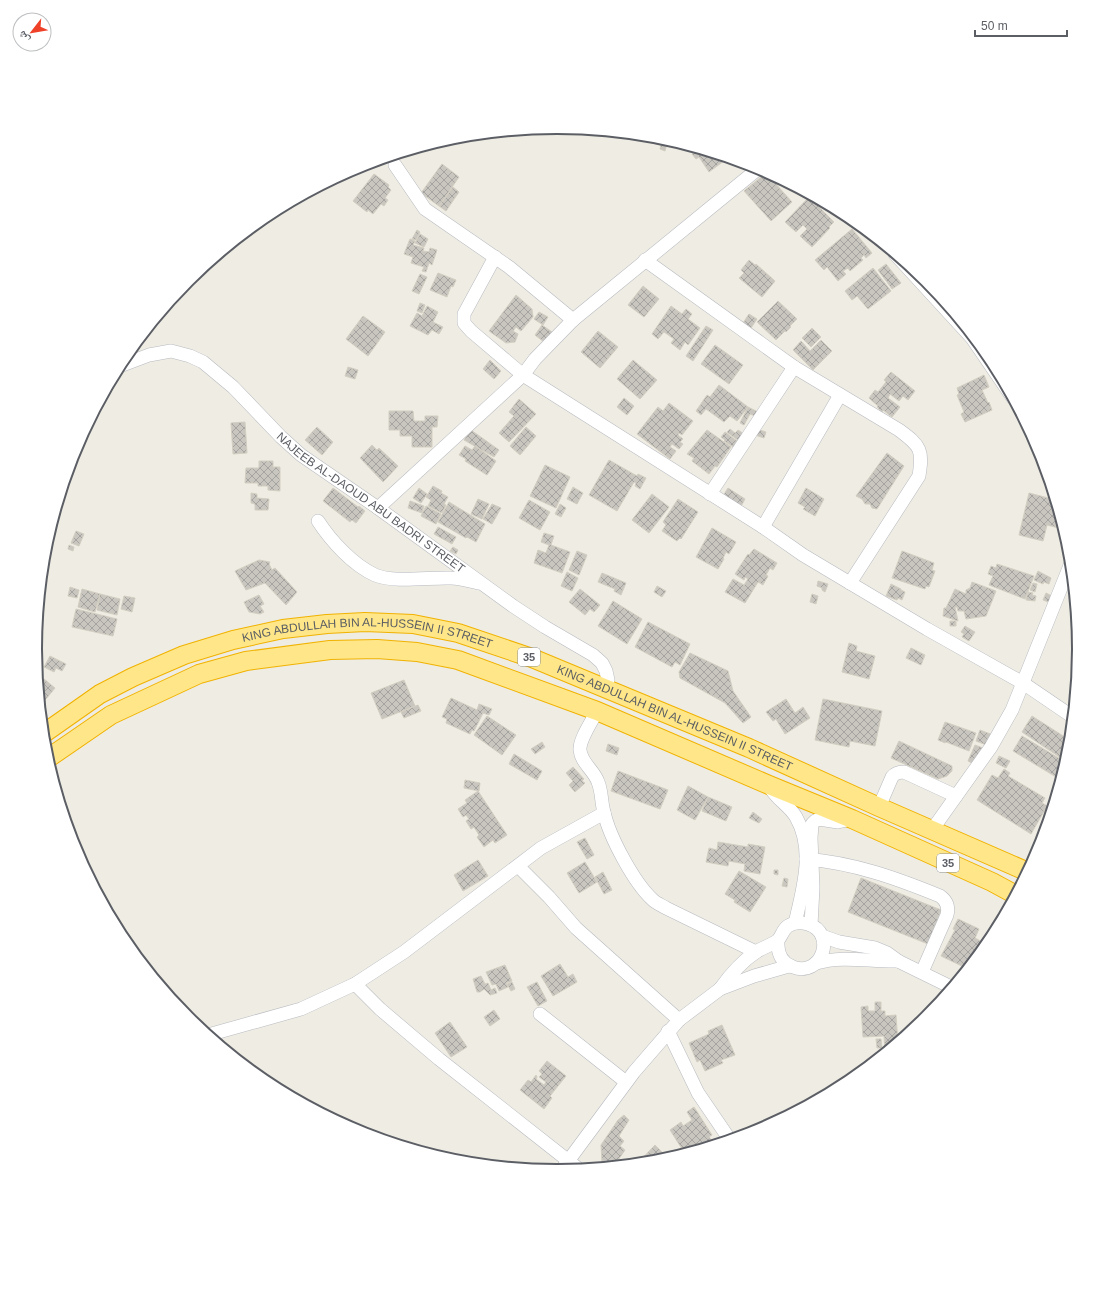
<svg xmlns="http://www.w3.org/2000/svg" width="1115" height="1299" font-family="Arial,'Noto Naskh Arabic',sans-serif">
	<style>
		.building { fill: url(#building-cross-hatch); stroke: #d3cec1 }
		.lines { fill: none; stroke-linecap: round; stroke-linejoin: round }
		.minor-casing { stroke: #b8bac0; stroke-width: 14 }
		.highway-casing { stroke: #f1b200; stroke-width: 20 }
		.minor { stroke: #fff; stroke-width: 13 }
		.highway { stroke: #ffe789; stroke-width: 18 }
		.labels { text-anchor: middle; dominant-baseline: central; stroke-width: 3.5; stroke-linejoin: round; paint-order: stroke }
		.shield { fill: #fff; stroke: #8c8e92; stroke-width: 1 }
		.shield-label { font-size: 11px; font-weight: bold; fill: #5b5e64 }
		.street-label { font-size: 12px; fill: #5b5e64; stroke: #fff }
		.rim { fill: none; stroke: #5b5e64; stroke-width: 2 }
	</style>
	<defs>
		<pattern id="building-cross-hatch" width="8" height="8" patternUnits="userSpaceOnUse"><rect width="8" height="8" fill="#c9c6c0"/><path d="M0 0l8 8M0 8l8-8" fill="none" stroke="#a6a4a0"/></pattern>
	</defs>
	<rect width="100%" height="100%" fill="#eeece3"/>
	<path class="building" d="M 637,135 L 660,137 L 668,140 L 665,151 L 660,149 L 661,145 L 636,139 Z
		M 699,149 L 728,158 L 709,172 L 699,157 L 696,159 L 692,154 Z
		M 442,164 L 459,177 L 439,206 L 421,193 Z
		M 766,173 L 792,202 L 771,221 L 744,191 Z
		M 374,174 L 389,185 L 388,187 L 391,190 L 385,198 L 388,200 L 384,206 L 381,204 L 373,214 L 368,210 L 367,212 L 353,201 Z
		M 453,187 L 459,192 L 446,211 L 439,206 Z
		M 809,197 L 834,222 L 829,227 L 830,228 L 812,247 L 800,236 L 807,229 L 803,225 L 796,232 L 785,222 Z
		M 852,229 L 872,253 L 866,258 L 864,255 L 861,258 L 863,260 L 850,271 L 848,268 L 843,271 L 846,274 L 838,281 L 827,267 L 824,270 L 815,260 Z
		M 417,230 L 420,232 L 416,240 L 412,239 Z
		M 420,234 L 428,239 L 424,247 L 415,243 Z
		M 410,239 L 415,241 L 413,245 L 424,248 L 423,251 L 429,252 L 430,248 L 437,250 L 432,265 L 429,263 L 426,272 L 422,271 L 424,267 L 411,263 L 413,257 L 404,254 Z
		M 749,260 L 755,265 L 756,264 L 775,281 L 762,297 L 739,278 L 744,273 L 741,270 Z
		M 886,264 L 901,283 L 892,289 L 878,270 Z
		M 873,268 L 891,291 L 868,309 L 857,296 L 852,300 L 845,291 Z
		M 438,273 L 456,280 L 453,287 L 451,286 L 447,297 L 430,290 Z
		M 420,274 L 427,277 L 419,294 L 412,291 Z
		M 643,286 L 659,299 L 644,317 L 628,305 Z
		M 516,295 L 532,309 L 533,317 L 521,331 L 516,327 L 513,331 L 518,334 L 515,342 L 506,343 L 489,331 Z
		M 778,301 L 797,319 L 790,326 L 791,327 L 786,332 L 785,331 L 776,340 L 757,322 Z
		M 420,303 L 425,305 L 422,313 L 417,311 Z
		M 427,306 L 438,312 L 433,322 L 443,327 L 439,334 L 432,330 L 428,335 L 410,326 L 417,313 L 422,316 Z
		M 671,306 L 682,314 L 686,309 L 692,314 L 688,319 L 700,328 L 688,345 L 685,342 L 680,350 L 671,343 L 674,339 L 664,332 L 658,339 L 652,334 Z
		M 539,312 L 548,317 L 543,325 L 534,319 Z
		M 749,314 L 757,319 L 751,328 L 743,323 Z
		M 363,316 L 385,332 L 368,356 L 346,339 Z
		M 542,325 L 552,332 L 544,342 L 535,335 Z
		M 706,326 L 713,330 L 693,361 L 686,356 Z
		M 812,328 L 821,337 L 811,347 L 802,338 Z
		M 598,331 L 618,347 L 600,368 L 581,352 Z
		M 821,340 L 832,351 L 813,370 L 793,350 L 801,341 L 810,351 Z
		M 715,345 L 743,365 L 729,384 L 701,364 Z
		M 490,360 L 501,371 L 494,379 L 483,369 Z
		M 633,360 L 657,380 L 640,399 L 617,379 Z
		M 348,367 L 358,370 L 355,379 L 345,376 Z
		M 891,372 L 915,391 L 908,400 L 903,396 L 899,401 L 890,394 L 888,398 L 900,407 L 892,417 L 883,410 L 882,412 L 877,407 L 878,406 L 869,398 L 875,390 L 878,392 L 886,382 L 884,380 Z
		M 984,375 L 989,387 L 982,390 L 988,403 L 989,402 L 992,410 L 965,422 L 961,414 L 964,412 L 957,395 L 959,394 L 957,388 Z
		M 719,385 L 748,407 L 737,421 L 730,416 L 724,422 L 706,409 L 701,415 L 696,411 L 707,395 L 710,397 Z
		M 624,398 L 634,406 L 627,415 L 617,407 Z
		M 519,399 L 536,414 L 509,442 L 499,433 L 514,416 L 509,412 Z
		M 669,403 L 693,421 L 682,435 L 679,433 L 678,435 L 683,439 L 680,442 L 683,444 L 679,449 L 672,444 L 670,447 L 676,451 L 670,459 L 637,434 L 658,407 L 663,411 Z
		M 748,407 L 758,412 L 755,416 L 750,414 L 744,425 L 740,423 Z
		M 389,411 L 413,411 L 414,421 L 425,421 L 425,416 L 438,416 L 437,427 L 432,427 L 432,447 L 412,447 L 412,436 L 400,436 L 400,430 L 389,430 Z
		M 245,422 L 247,453 L 233,454 L 231,423 Z
		M 317,427 L 333,442 L 322,455 L 305,440 Z
		M 526,427 L 536,436 L 520,455 L 510,446 Z
		M 730,429 L 735,433 L 738,430 L 744,434 L 739,441 L 727,432 Z
		M 757,429 L 766,432 L 764,438 L 755,435 Z
		M 471,430 L 499,450 L 494,457 L 464,440 Z
		M 707,430 L 731,447 L 717,467 L 715,466 L 709,474 L 692,461 L 694,458 L 687,454 Z
		M 725,432 L 737,441 L 733,447 L 724,441 L 725,440 L 721,437 Z
		M 372,445 L 377,450 L 379,448 L 398,466 L 383,482 L 360,458 Z
		M 465,446 L 472,450 L 475,446 L 496,461 L 487,475 L 465,461 L 466,459 L 459,455 Z
		M 887,453 L 904,466 L 877,509 L 872,508 L 870,504 L 865,504 L 862,499 L 856,496 Z
		M 609,460 L 637,476 L 638,474 L 646,478 L 640,489 L 635,486 L 636,483 L 634,482 L 617,511 L 589,495 Z
		M 259,461 L 273,461 L 273,467 L 280,467 L 280,491 L 268,490 L 268,486 L 258,486 L 258,483 L 245,483 L 246,468 L 259,468 Z
		M 545,465 L 570,477 L 556,508 L 530,496 Z
		M 433,486 L 442,491 L 441,493 L 448,497 L 444,504 L 446,505 L 442,513 L 428,506 L 431,500 L 426,497 Z
		M 573,487 L 583,493 L 577,504 L 567,499 Z
		M 333,488 L 358,507 L 359,506 L 365,511 L 356,523 L 352,520 L 350,522 L 323,501 Z
		M 419,488 L 427,494 L 421,503 L 413,498 Z
		M 728,488 L 745,499 L 739,510 L 721,499 Z
		M 806,488 L 824,499 L 815,516 L 803,509 L 805,507 L 798,503 Z
		M 251,493 L 257,494 L 257,498 L 269,499 L 268,510 L 255,510 L 255,504 L 251,503 Z
		M 1029,493 L 1052,499 L 1052,502 L 1057,504 L 1061,520 L 1059,528 L 1047,525 L 1043,541 L 1019,535 Z
		M 652,494 L 669,507 L 649,533 L 632,520 Z
		M 478,499 L 489,504 L 482,519 L 471,514 Z
		M 678,499 L 698,512 L 681,539 L 680,538 L 677,541 L 662,531 L 666,525 L 663,522 Z
		M 529,500 L 550,512 L 540,530 L 519,518 Z
		M 410,501 L 424,506 L 422,513 L 408,508 Z
		M 449,502 L 485,524 L 476,542 L 467,537 L 466,538 L 438,522 Z
		M 492,504 L 501,508 L 492,524 L 483,519 Z
		M 560,504 L 566,508 L 561,517 L 555,514 Z
		M 426,506 L 441,514 L 436,524 L 421,516 Z
		M 438,527 L 456,537 L 452,544 L 434,534 Z
		M 712,528 L 736,542 L 729,554 L 726,552 L 723,558 L 724,559 L 718,569 L 696,557 Z
		M 76,531 L 84,534 L 79,546 L 71,543 Z
		M 544,533 L 554,536 L 551,545 L 570,552 L 562,573 L 534,563 L 538,550 L 546,553 L 549,545 L 541,542 Z
		M 69,545 L 74,547 L 73,551 L 68,549 Z
		M 453,547 L 458,550 L 456,554 L 450,551 Z
		M 754,549 L 777,563 L 773,570 L 770,568 L 766,575 L 768,576 L 763,585 L 758,582 L 745,603 L 725,592 L 733,579 L 744,585 L 748,579 L 745,577 L 744,580 L 735,574 L 748,554 L 749,555 Z
		M 577,551 L 587,555 L 579,575 L 569,570 Z
		M 902,551 L 934,563 L 932,570 L 935,571 L 929,587 L 926,586 L 925,589 L 892,578 Z
		M 259,560 L 270,562 L 269,564 L 272,570 L 275,568 L 297,592 L 286,605 L 265,583 L 246,590 L 235,571 Z
		M 997,564 L 1034,576 L 1025,599 L 989,585 L 993,576 L 988,574 L 991,566 L 996,568 Z
		M 1038,571 L 1051,578 L 1049,584 L 1044,582 L 1043,584 L 1034,580 Z
		M 567,572 L 578,578 L 572,591 L 561,586 Z
		M 602,573 L 626,583 L 621,595 L 614,591 L 615,589 L 598,582 Z
		M 818,581 L 828,584 L 825,592 L 822,590 L 822,588 L 817,586 Z
		M 972,582 L 996,591 L 986,616 L 966,619 L 964,611 L 958,611 L 957,607 L 955,607 L 958,621 L 943,616 L 944,608 L 946,608 L 955,589 L 966,594 L 966,590 L 970,588 Z
		M 1033,583 L 1037,584 L 1035,592 L 1030,590 Z
		M 891,584 L 901,589 L 901,590 L 905,592 L 902,600 L 898,598 L 897,600 L 886,596 Z
		M 657,586 L 666,591 L 662,597 L 654,592 Z
		M 70,587 L 79,590 L 77,598 L 68,596 Z
		M 82,589 L 100,594 L 95,612 L 78,607 Z
		M 580,589 L 600,605 L 594,612 L 590,609 L 585,615 L 569,602 Z
		M 1028,592 L 1033,593 L 1032,595 L 1036,596 L 1035,601 L 1026,600 Z
		M 1046,593 L 1054,597 L 1051,603 L 1043,600 Z
		M 100,594 L 120,599 L 117,615 L 97,610 Z
		M 812,594 L 818,596 L 816,604 L 810,602 Z
		M 259,595 L 264,604 L 260,606 L 264,612 L 260,614 L 249,612 L 244,602 Z
		M 124,596 L 135,598 L 132,612 L 121,609 Z
		M 613,601 L 642,619 L 627,644 L 598,626 Z
		M 76,609 L 117,619 L 113,636 L 72,627 Z
		M 950,621 L 956,621 L 956,626 L 950,626 Z
		M 648,622 L 690,644 L 680,665 L 675,662 L 672,667 L 635,647 Z
		M 965,626 L 975,632 L 969,641 L 962,637 L 964,634 L 961,632 Z
		M 849,643 L 857,646 L 856,651 L 875,656 L 869,679 L 842,672 Z
		M 911,648 L 925,655 L 921,665 L 906,658 Z
		M 690,653 L 728,671 L 733,691 L 751,717 L 743,723 L 725,703 L 680,678 L 679,672 Z
		M 50,656 L 66,664 L 62,671 L 56,668 L 54,672 L 44,667 Z
		M 44,679 L 55,688 L 41,705 L 39,686 Z
		M 404,680 L 415,706 L 382,719 L 371,693 Z
		M 451,698 L 477,710 L 479,704 L 492,709 L 489,715 L 483,713 L 474,731 L 472,730 L 470,734 L 446,723 L 447,719 L 442,717 Z
		M 786,699 L 795,713 L 803,707 L 810,718 L 785,734 L 776,719 L 773,721 L 766,712 Z
		M 823,699 L 882,711 L 875,746 L 850,741 L 849,747 L 815,740 Z
		M 418,705 L 421,711 L 404,718 L 401,712 Z
		M 487,716 L 516,735 L 502,755 L 474,735 Z
		M 1032,716 L 1071,741 L 1070,752 L 1067,762 L 1022,732 Z
		M 945,722 L 976,733 L 969,751 L 946,742 L 945,743 L 938,740 Z
		M 980,730 L 993,735 L 989,746 L 976,741 Z
		M 1022,736 L 1067,763 L 1061,780 L 1013,751 Z
		M 899,741 L 952,766 L 952,771 L 947,776 L 938,779 L 891,758 Z
		M 542,742 L 545,747 L 535,754 L 531,749 Z
		M 608,744 L 619,748 L 617,755 L 606,751 Z
		M 975,745 L 983,748 L 974,764 L 968,761 Z
		M 514,754 L 542,771 L 537,780 L 509,764 Z
		M 999,756 L 1010,761 L 1006,768 L 996,763 Z
		M 573,767 L 584,779 L 582,781 L 585,783 L 575,792 L 569,785 L 573,781 L 566,773 Z
		M 1004,769 L 1010,773 L 1008,776 L 1045,798 L 1042,803 L 1047,806 L 1031,834 L 977,800 L 992,775 L 998,778 Z
		M 618,771 L 668,790 L 660,809 L 611,791 Z
		M 465,780 L 480,783 L 479,791 L 464,788 Z
		M 688,786 L 708,797 L 695,820 L 677,810 Z
		M 478,791 L 507,835 L 495,843 L 493,840 L 484,847 L 477,837 L 479,835 L 474,827 L 471,829 L 466,821 L 469,819 L 466,815 L 463,817 L 458,809 L 467,803 L 465,800 Z
		M 708,797 L 732,807 L 726,821 L 702,811 Z
		M 753,812 L 762,819 L 759,823 L 749,818 Z
		M 585,838 L 594,855 L 587,859 L 577,842 Z
		M 718,842 L 748,847 L 748,844 L 765,847 L 760,874 L 744,871 L 745,864 L 729,861 L 728,866 L 706,862 L 709,848 L 717,850 Z
		M 478,860 L 488,876 L 463,891 L 454,875 Z
		M 585,862 L 597,882 L 579,893 L 567,873 Z
		M 774,870 L 778,870 L 778,875 L 774,874 Z
		M 739,871 L 766,887 L 750,912 L 734,902 L 735,900 L 725,894 Z
		M 603,872 L 612,890 L 604,894 L 595,877 Z
		M 784,878 L 788,879 L 787,887 L 782,886 Z
		M 861,878 L 941,910 L 928,944 L 848,912 Z
		M 958,919 L 979,929 L 975,938 L 988,945 L 968,969 L 941,956 L 955,930 L 953,929 Z
		M 560,964 L 568,977 L 573,974 L 577,982 L 553,996 L 541,976 Z
		M 505,965 L 512,981 L 506,983 L 508,987 L 499,991 L 496,984 L 492,985 L 486,972 Z
		M 481,976 L 485,984 L 488,983 L 491,990 L 495,988 L 497,993 L 490,995 L 484,989 L 480,992 L 477,992 L 473,979 Z
		M 512,982 L 515,989 L 511,991 L 507,984 Z
		M 537,982 L 547,1001 L 538,1006 L 527,987 Z
		M 875,1002 L 881,1002 L 881,1011 L 885,1011 L 885,1016 L 896,1015 L 898,1043 L 885,1053 L 884,1036 L 863,1037 L 861,1007 L 868,1006 L 868,1011 L 875,1011 Z
		M 494,1010 L 500,1019 L 490,1026 L 484,1017 Z
		M 450,1022 L 467,1047 L 451,1057 L 435,1033 Z
		M 722,1025 L 735,1055 L 721,1060 L 723,1063 L 705,1071 L 700,1060 L 697,1062 L 689,1043 L 709,1034 L 708,1031 Z
		M 876,1039 L 881,1039 L 882,1048 L 877,1048 Z
		M 547,1061 L 566,1076 L 550,1096 L 552,1098 L 544,1109 L 520,1090 L 528,1080 L 531,1082 L 536,1075 L 537,1077 L 536,1079 L 544,1085 L 546,1082 L 539,1077 L 542,1074 L 539,1071 Z
		M 694,1107 L 712,1135 L 709,1137 L 715,1145 L 688,1153 L 686,1150 L 684,1152 L 670,1130 L 681,1122 L 683,1126 L 692,1120 L 687,1112 Z
		M 624,1115 L 629,1120 L 619,1136 L 624,1141 L 620,1146 L 625,1150 L 614,1166 L 610,1167 L 602,1162 L 601,1145 L 618,1120 Z
		M 655,1145 L 662,1152 L 661,1154 L 667,1160 L 659,1162 L 637,1164 Z"/>
	<g class="lines">
		<defs>
			<g id="minor">
				<path d="M 395,165 L 425,209 L 509,267 L 573,320"/>
				<path d="M 895,254 L 972,338 L 1013,398"/>
				<path d="M 495,257 L 464,314 L 464,323 L 471,331 L 523,375 L 763,527 L 803,555 L 927,629 L 1023,683 L 1073,717"/>
				<path d="M 645,260 L 794,367 L 899,430 C 921,446 923,450 919,476 L 850,583"/>
				<path id="s1" d="M 120,366 L 149,355 L 171,351 L 190,356 L 203,362 L 233,387 L 281,437 L 301,455 L 378,508 L 513,606 L 545,627 L 593,655 L 602,663 L 606,671 L 608,680 L 605,688"/>
				<path d="M 710,494 L 794,367"/>
				<path d="M 378,508 L 523,375 L 535,359 L 573,320 L 759,168"/>
				<path d="M 318,521 C 331,541 353,565 375,575 C 393,583 431,577 451,578 C 460,578 470,581 478,583"/>
				<path d="M 763,527 L 840,395"/>
				<path d="M 597,711 C 592,721 579,740 580,750 C 581,763 594,770 598,782 C 602,791 601,802 604,812 C 609,836 634,883 653,900 C 656,903 661,905 666,908 L 756,952"/>
				<path d="M 770,787 C 776,799 789,805 796,817 C 815,850 803,889 795,923"/>
				<path d="M 879,807 L 892,777 C 895,773 899,772 904,772 L 956,796"/>
				<path d="M 932,830 L 991,747 L 1012,710 L 1071,563"/>
				<path d="M 806,859 C 854,863 896,878 940,896 C 947,901 949,907 947,915 L 922,972"/>
				<path d="M 518,866 L 549,897 L 576,928 L 679,1020"/>
				<path d="M 811,925 L 813,888 L 811,838 L 812,824 L 815,821 L 819,819 L 838,822 L 851,819"/>
				<path d="M 822,936 L 839,942 L 875,948 L 887,953 L 898,961 L 953,988"/>
				<path d="M 816,963 C 844,955 870,962 898,961"/>
				<path d="M 355,984 L 380,1009 L 439,1059 L 580,1170"/>
				<path d="M 720,989 C 730,975 741,962 756,952 C 762,948 771,945 777,941 C 782,937 782,930 788,926 C 794,922 801,922 808,924 C 837,933 822,978 793,967 C 781,963 777,952 778,940"/>
				<path d="M 540,1014 L 626,1082"/>
				<path d="M 668,1031 L 698,1093 L 730,1140"/>
				<path d="M 208,1035 L 301,1009 L 355,984 L 404,952 L 541,848 L 604,813"/>
				<path d="M 560,1172 L 634,1072 L 679,1020 L 720,989 L 754,976 L 789,966"/>
			</g>
			<g id="highway">
				<path id="s2" d="M 43,734 L 100,694 L 133,677 L 184,655 L 233,640 L 283,629 L 327,624 L 365,622 L 413,624 L 458,633 L 532,658 L 749,748 L 879,807 L 1028,872"/>
				<path d="M 47,759 L 111,715 L 199,674 L 246,661 L 330,650 L 377,649 L 417,652 L 458,660 L 597,711 L 769,785 L 852,819 L 992,882 L 1016,895"/>
			</g>
		</defs>
		<use href="#minor" class="minor-casing"/>
		<use href="#highway" class="highway-casing"/>
		<use href="#minor" class="minor"/>
		<use href="#highway" class="highway"/>
	</g>
	<g class="labels">
		<g class="shield">
			<rect x="518" y="648" width="22" height="18" rx="3"/>
			<rect x="937" y="854" width="22" height="18" rx="3"/>
		</g>
		<g class="shield-label">
			<text x="529" y="657">35</text>
			<text x="948" y="863">35</text>
		</g>
		<g class="street-label">
			<text stroke="none"><textPath href="#s1" startOffset="307">NAJEEB AL-DAOUD ABU BADRI STREET</textPath></text>
			<text stroke="none"><textPath href="#s2" startOffset="350">KING ABDULLAH BIN AL-HUSSEIN II STREET</textPath></text>
			<text stroke="none"><textPath href="#s2" startOffset="674">KING ABDULLAH BIN AL-HUSSEIN II STREET</textPath></text>
		</g>
	</g>
	<path d="M0 0H1115V1299H0ZM42 649a515 515 0 1 1 1030 0a515 515 0 1 1-1030 0Z" fill="#fff" fill-rule="evenodd"/>
	<path class="rim" d="M42 649a515 515 0 1 1 1030 0a515 515 0 1 1-1030 0Z"/>
	<g transform="translate(32 32) rotate(239)"><circle r="19" fill="#ffffff" stroke="#bdbfc1"/>
	<path d="M0-3L7 15L0 10L-7 15Z" fill="#ef4128"/>
	<text y="-6" font-size="11" font-weight="bold" text-anchor="middle" fill="#5b5e64">ش</text>
	</g>
	<path d="M975 30v6h92v-6" fill="none" stroke="#5b5e64" stroke-width="2"/>
	<text x="981" y="30" font-size="12" fill="#5b5e64" stroke="#ffffff" stroke-width="3" paint-order="stroke">50 m</text>
</svg>
